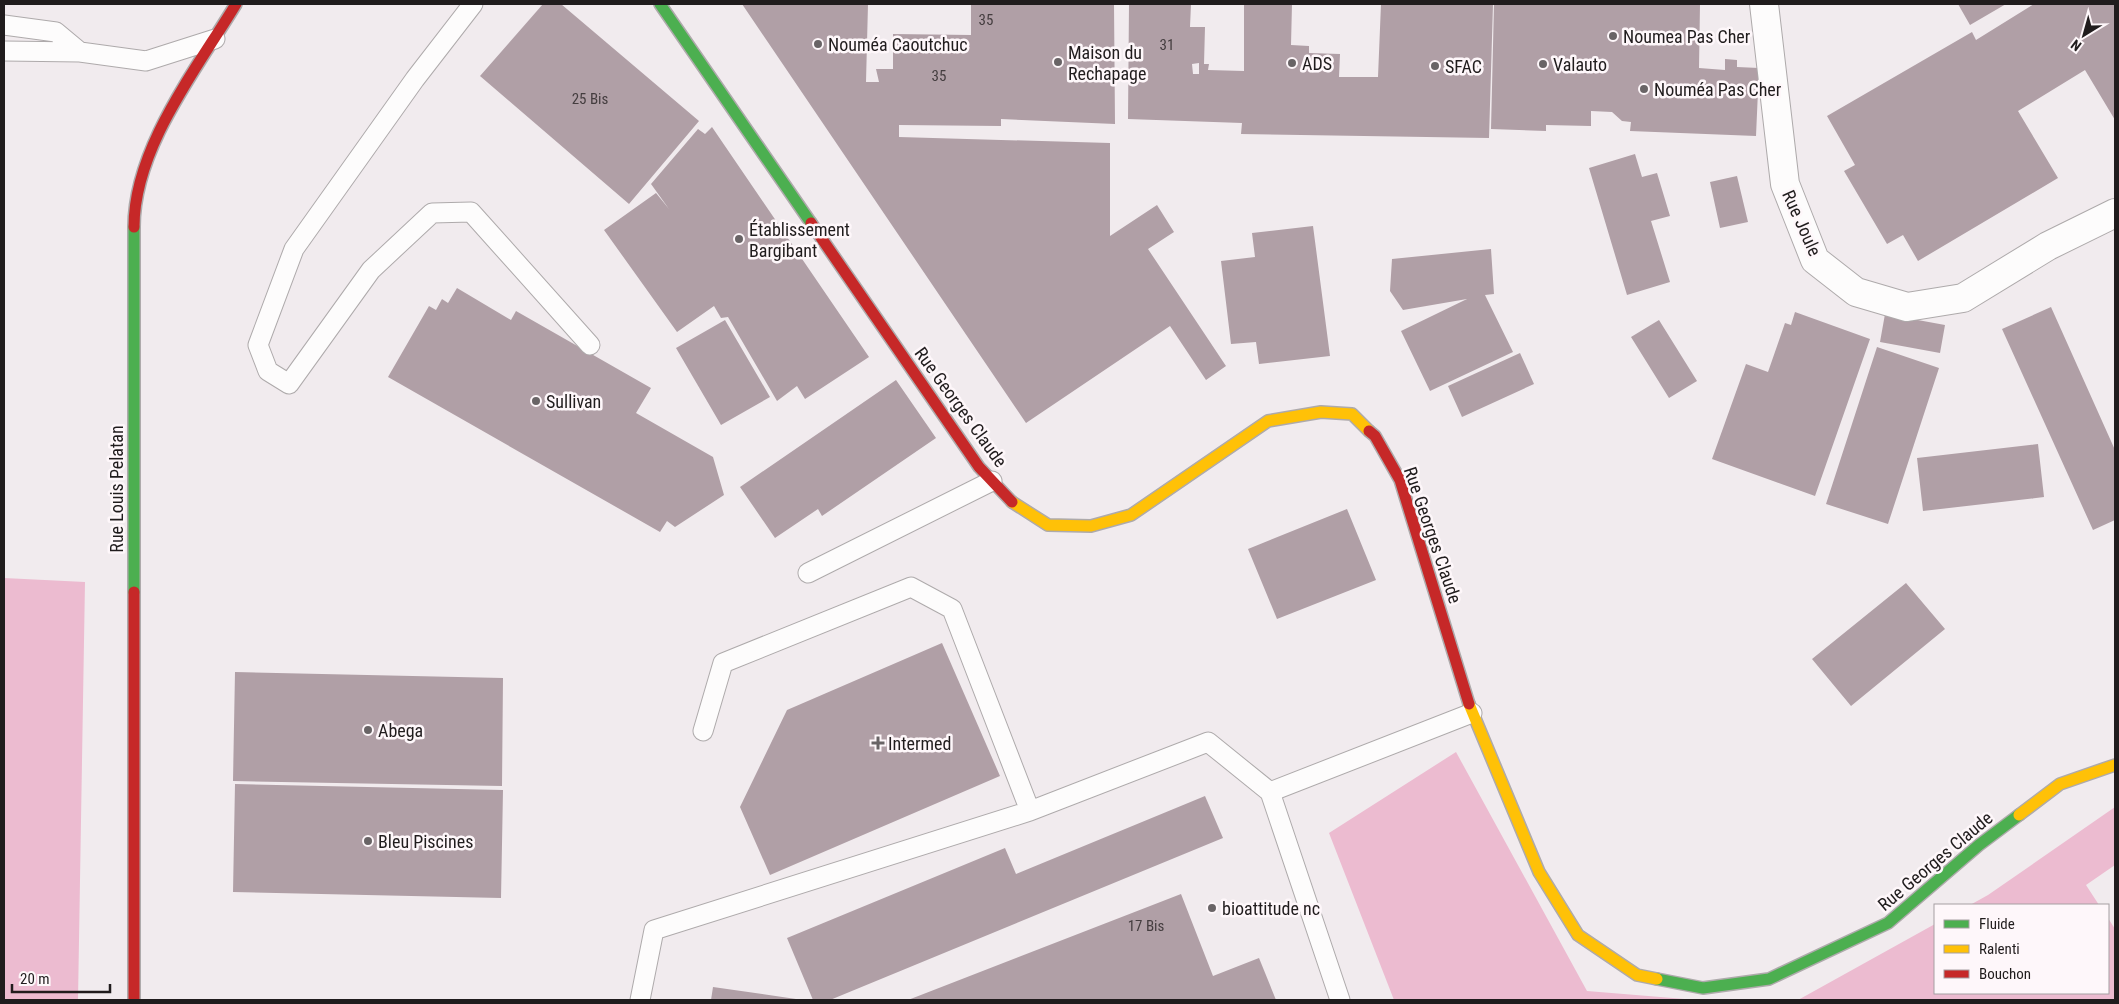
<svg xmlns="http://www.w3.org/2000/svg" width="2119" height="1004" font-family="'Roboto Condensed',sans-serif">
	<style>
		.forest { fill: #ecbbd0 }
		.building { fill: #b09fa6; fill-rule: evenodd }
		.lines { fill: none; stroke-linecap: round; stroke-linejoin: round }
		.lane-casing { stroke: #aeaaab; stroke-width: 21 }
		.street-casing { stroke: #aeaaab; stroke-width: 30 }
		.fast-casing { stroke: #aeaaab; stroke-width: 14 }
		.slow-casing { stroke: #aeaaab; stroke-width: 14 }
		.jam-casing { stroke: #aeaaab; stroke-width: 14 }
		.lane { stroke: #fdfcfc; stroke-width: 19 }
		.street { stroke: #fdfcfc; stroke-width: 28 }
		.fast { stroke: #4caf50; stroke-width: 11 }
		.slow { stroke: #ffc107; stroke-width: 11 }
		.jam { stroke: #c62828; stroke-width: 11 }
		.poi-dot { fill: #696466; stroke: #fef7fa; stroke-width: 2 }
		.labels { text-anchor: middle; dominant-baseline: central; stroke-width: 5; stroke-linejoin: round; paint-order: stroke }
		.number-label { font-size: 15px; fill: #443d3f }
		.poi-label { font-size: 18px; fill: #201c1d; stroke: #fef7fa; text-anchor: start }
		.street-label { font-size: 18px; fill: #201c1d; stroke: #fef7fa }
	</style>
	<rect width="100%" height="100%" fill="#f1ebee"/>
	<path class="forest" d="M 4,578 L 85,582 L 78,1000 L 4,1000 Z
		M 1456,752 L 1587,991 L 1697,1000 L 1394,1000 L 1329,833 Z
		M 2115,807 L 2115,865 L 2086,885 L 2099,905 L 1970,905 L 1988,895 Z
		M 2108,918 L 2115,929 L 2115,1000 L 1798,1000 L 1935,924 L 1935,993 L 2108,993 Z"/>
	<path class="building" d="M 543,4 L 561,4 L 699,121 L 629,204 L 480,76 Z
		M 742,4 L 868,4 L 866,82 L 879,82 L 876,69 L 893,69 L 893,34 L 971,35 L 971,4 L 1114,4 L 1115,124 L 1001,119 L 1001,126 L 899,125 L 899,137 L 1110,143 L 1110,236 L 1157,205 L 1174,232 L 1148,249 L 1226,366 L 1206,380 L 1170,326 L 1026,423 Z
		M 1129,4 L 1191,4 L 1190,27 L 1205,27 L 1204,64 L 1209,64 L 1208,70 L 1244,71 L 1244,4 L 1292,4 L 1291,45 L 1309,46 L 1309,53 L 1340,54 L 1339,77 L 1378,77 L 1381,4 L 1493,4 L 1489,138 L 1241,134 L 1242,123 L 1128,119 ZM 1199,63 L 1199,74 L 1193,74 L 1192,64 Z
		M 1494,4 L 1700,4 L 1699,68 L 1725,70 L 1725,59 L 1737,60 L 1737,67 L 1759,68 L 1756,136 L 1630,131 L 1631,122 L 1622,121 L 1612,112 L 1591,111 L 1591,126 L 1546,125 L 1546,131 L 1491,129 Z
		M 1958,4 L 2006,4 L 1970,25 Z
		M 2034,4 L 2115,4 L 2115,120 L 2085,70 L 2018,111 L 2058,178 L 1918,261 L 1903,235 L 1887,244 L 1844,171 L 1855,165 L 1827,116 L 1972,32 L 1976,40 Z
		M 712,127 L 869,357 L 805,399 L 797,386 L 777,401 L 728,317 L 721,318 L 714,306 L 677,332 L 604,230 L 656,193 L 669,209 L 651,184 L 698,129 L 705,134 Z
		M 1635,154 L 1642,177 L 1657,173 L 1670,216 L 1651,221 L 1670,282 L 1627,295 L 1589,168 Z
		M 1737,176 L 1748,222 L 1720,228 L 1710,182 Z
		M 1313,226 L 1330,356 L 1259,364 L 1256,342 L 1231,344 L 1221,261 L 1255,257 L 1252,233 Z
		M 1491,249 L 1494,294 L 1485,295 L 1513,352 L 1430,391 L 1401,331 L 1467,299 L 1403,310 L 1390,291 L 1392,259 Z
		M 457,288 L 511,320 L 516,311 L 651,388 L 636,413 L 713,457 L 724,495 L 675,527 L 667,521 L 660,532 L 388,377 L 429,306 L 436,310 L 442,299 L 448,303 Z
		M 2051,307 L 2115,450 L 2115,520 L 2093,530 L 2002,329 Z
		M 1795,312 L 1870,339 L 1815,496 L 1712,459 L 1746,364 L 1768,372 L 1785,323 L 1791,325 Z
		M 1885,314 L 1945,325 L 1940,353 L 1880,342 Z
		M 725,320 L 770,397 L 721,425 L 676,348 Z
		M 1659,320 L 1697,381 L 1669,398 L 1631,337 Z
		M 1877,347 L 1939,368 L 1888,524 L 1826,504 Z
		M 1520,353 L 1534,384 L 1462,417 L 1448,386 Z
		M 896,380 L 936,438 L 822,516 L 818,509 L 775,538 L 740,487 Z
		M 2038,444 L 2044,497 L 1923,511 L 1917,458 Z
		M 1347,509 L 1376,580 L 1277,619 L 1248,549 Z
		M 1906,583 L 1945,629 L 1851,706 L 1812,659 Z
		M 942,643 L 1000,776 L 770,875 L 740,807 L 787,710 Z
		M 235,672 L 503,678 L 502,786 L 233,781 Z
		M 235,784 L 503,790 L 501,898 L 233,892 Z
		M 1205,796 L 1223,838 L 830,1000 L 813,1000 L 787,938 L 1005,848 L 1016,874 Z
		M 1181,894 L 1213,976 L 1259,958 L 1276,1000 L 908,1000 Z
		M 713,987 L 796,999 L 796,1000 L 711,1000 Z"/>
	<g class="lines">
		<defs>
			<path id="lane" d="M 473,4 L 415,79 L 294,249 L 258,345 L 268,371 L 289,384 L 371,270 L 432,213 L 471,212 L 590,345
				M 4,25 L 56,32 L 80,52 L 146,61 L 215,39
				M 4,51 L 80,52
				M 808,573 L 992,481
				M 703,731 L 723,663 L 911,587 L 952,609 L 1030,811
				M 1270,792 L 1340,1000
				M 640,1000 L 654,930 L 1030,811 L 1208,742 L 1270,792 L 1472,713"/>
			<path id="street" d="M 1764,4 L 1785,184 L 1815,260 L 1856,292 L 1907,307 L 1963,298 L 2048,246 L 2115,213"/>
			<path id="fast" d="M 660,4 L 811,223
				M 134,227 L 134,592
				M 1657,979 L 1703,988 L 1769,979 L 1888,923 L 1979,845 L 2019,815"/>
			<path id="slow" d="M 1012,502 L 1048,525 L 1091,526 L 1131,515 L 1268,421 L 1321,412 L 1352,414 L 1369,431
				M 1469,704 L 1539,872 L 1578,935 L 1637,975 L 1657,979
				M 2019,815 L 2060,784 L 2115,765"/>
			<path id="jam" d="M 811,223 L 979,467 L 1012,502
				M 134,227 C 134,148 196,70 236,4
				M 1369,431 L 1375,436 L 1400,480 L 1469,704
				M 134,592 L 134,1000"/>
		</defs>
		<use href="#lane" class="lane-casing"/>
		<use href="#street" class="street-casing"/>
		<use href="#fast" class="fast-casing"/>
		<use href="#slow" class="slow-casing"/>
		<use href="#jam" class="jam-casing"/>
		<use href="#lane" class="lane"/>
		<use href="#street" class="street"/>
		<use href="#fast" class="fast"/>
		<use href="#slow" class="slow"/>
		<use href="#jam" class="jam"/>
	</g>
	<g class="poi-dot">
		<circle cx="1613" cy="36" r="5"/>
		<circle cx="818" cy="44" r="5"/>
		<circle cx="1058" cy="62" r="5"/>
		<circle cx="1292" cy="63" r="5"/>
		<circle cx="1543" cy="64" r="5"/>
		<circle cx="1435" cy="66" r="5"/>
		<circle cx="1644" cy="89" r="5"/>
		<circle cx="739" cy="239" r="5"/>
		<circle cx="536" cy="401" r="5"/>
		<circle cx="368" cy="730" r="5"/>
		<path d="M875.5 735.5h5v5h5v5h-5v5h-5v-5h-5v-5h5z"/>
		<circle cx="368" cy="841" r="5"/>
		<circle cx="1212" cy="908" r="5"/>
	</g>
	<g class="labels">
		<g class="number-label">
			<text x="986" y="20">35</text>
			<text x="1167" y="45">31</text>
			<text x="939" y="76">35</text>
			<text x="590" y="99">25 Bis</text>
			<text x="1146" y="926">17 Bis</text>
		</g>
		<g class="poi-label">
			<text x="1623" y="36">Noumea Pas Cher</text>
			<text x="828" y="44">Nouméa Caoutchuc</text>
			<text x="1068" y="52">Maison du<tspan x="1068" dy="21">Rechapage</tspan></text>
			<text x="1302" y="63">ADS</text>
			<text x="1553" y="64">Valauto</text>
			<text x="1445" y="66">SFAC</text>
			<text x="1654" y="89">Nouméa Pas Cher</text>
			<text x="749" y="229">Établissement<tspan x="749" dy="21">Bargibant</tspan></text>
			<text x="546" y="401">Sullivan</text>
			<text x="378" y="730">Abega</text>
			<text x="888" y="743">Intermed</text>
			<text x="378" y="841">Bleu Piscines</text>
			<text x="1222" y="908">bioattitude nc</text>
		</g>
		<g class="street-label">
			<text transform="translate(1802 223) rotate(66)">Rue Joule</text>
			<text transform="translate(961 407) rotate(54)">Rue Georges Claude</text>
			<text transform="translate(116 489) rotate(-90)">Rue Louis Pelatan</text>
			<text transform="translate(1433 535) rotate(71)">Rue Georges Claude</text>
			<text transform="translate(1935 861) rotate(-40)">Rue Georges Claude</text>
		</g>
	</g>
	<rect width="2119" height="1004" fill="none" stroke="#201c1d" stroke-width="10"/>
	<rect x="1934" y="904" width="175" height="90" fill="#fef7fa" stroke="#a59fa2"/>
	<rect x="1944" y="920" width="25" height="8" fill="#4caf50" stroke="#a59fa2"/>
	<text x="1979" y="929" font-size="15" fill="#201c1d">Fluide</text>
	<rect x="1944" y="945" width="25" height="8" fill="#ffc107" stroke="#a59fa2"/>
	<text x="1979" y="954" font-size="15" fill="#201c1d">Ralenti</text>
	<rect x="1944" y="970" width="25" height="8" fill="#c62828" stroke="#a59fa2"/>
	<text x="1979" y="979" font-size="15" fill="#201c1d">Bouchon</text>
	<g transform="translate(2084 35) rotate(217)" stroke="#fef7fa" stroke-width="4" paint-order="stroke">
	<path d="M0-4L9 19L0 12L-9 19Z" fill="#201c1d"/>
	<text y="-8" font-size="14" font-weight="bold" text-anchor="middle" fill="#201c1d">N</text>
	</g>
	<path d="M12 984v8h98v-8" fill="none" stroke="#201c1d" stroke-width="2.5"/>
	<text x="20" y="984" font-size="15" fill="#201c1d" stroke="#fef7fa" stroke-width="4" paint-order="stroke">20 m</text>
</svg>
